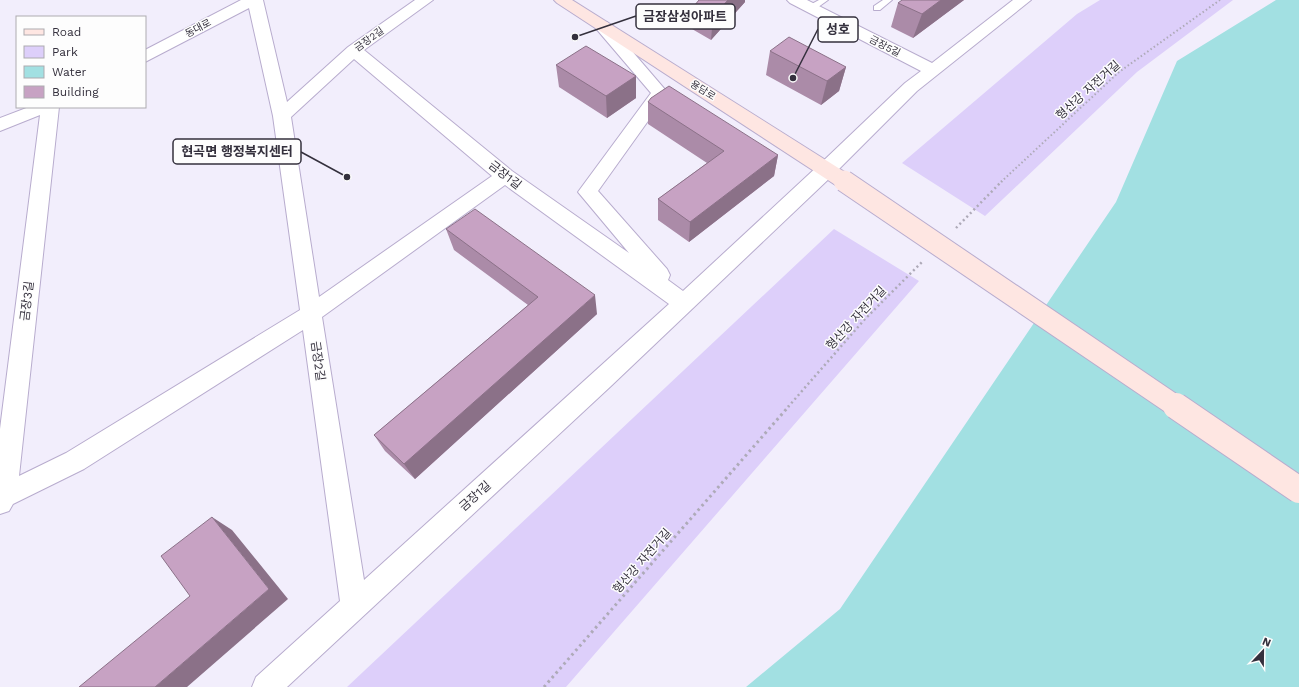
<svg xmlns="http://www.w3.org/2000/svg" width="1299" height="687" font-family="'Work Sans','Noto Sans KR',sans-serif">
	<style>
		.green { fill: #ddcffa }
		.water { fill: #a2e0e2 }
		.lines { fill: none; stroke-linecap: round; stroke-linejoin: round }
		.service-casing { stroke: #b8acce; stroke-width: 2 }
		.minor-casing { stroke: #b8acce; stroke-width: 2 }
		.secondary-casing { stroke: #b8acce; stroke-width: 2 }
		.path-far2 { stroke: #aeaab8; stroke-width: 2; stroke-dasharray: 1.5 2.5; stroke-linecap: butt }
		.path-far1 { stroke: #aeaab8; stroke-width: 2.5; stroke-dasharray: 2 3; stroke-linecap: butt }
		.path { stroke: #aeaab8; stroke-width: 3; stroke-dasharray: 2.5 3.5; stroke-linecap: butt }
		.service { fill: #fff; fill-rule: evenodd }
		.minor { fill: #fff; fill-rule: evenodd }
		.secondary { fill: #fee6e2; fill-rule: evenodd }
		.secondary-bridge-far2-casing { stroke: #b8acce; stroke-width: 18; stroke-linecap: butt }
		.secondary-bridge-far1-casing { stroke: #b8acce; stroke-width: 23; stroke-linecap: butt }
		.secondary-bridge-casing { stroke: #b8acce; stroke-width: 28; stroke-linecap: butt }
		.secondary-bridge-far2 { stroke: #fee6e2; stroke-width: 17 }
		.secondary-bridge-far1 { stroke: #fee6e2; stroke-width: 21 }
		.secondary-bridge { stroke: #fee6e2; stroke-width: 26 }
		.wall { fill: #ab8ba8 }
		.shaded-wall { fill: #8b7188 }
		.building { fill: #c7a2c3; stroke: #8b7188 }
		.labels { text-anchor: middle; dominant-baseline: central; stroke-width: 3; stroke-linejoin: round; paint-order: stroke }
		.far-street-label { font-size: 10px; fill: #34303d; stroke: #fdfdfd }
		.street-label { font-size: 12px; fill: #34303d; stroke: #fdfdfd }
		.leader { fill: none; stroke: #34303d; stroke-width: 1.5 }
		.callout-dot { fill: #34303d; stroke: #fdfdfd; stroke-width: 1.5 }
		.callout { fill: #fdfdfd; stroke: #34303d; stroke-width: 1.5 }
		.callout-label { font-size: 13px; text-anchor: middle; font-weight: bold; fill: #34303d }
	</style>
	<rect width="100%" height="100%" fill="#f2eefc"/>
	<path class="green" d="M 1100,0 L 1233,0 L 1137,72 L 985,216 L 902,163 L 1077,14 Z
		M 834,229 L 919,281 L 566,687 L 347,687 Z"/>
	<path class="water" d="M 1276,0 L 1299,0 L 1299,687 L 746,687 L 840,609 L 1116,202 L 1177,61 Z"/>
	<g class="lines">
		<defs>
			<path id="service" d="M 819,0 L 828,0 L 814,10 L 808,10 L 808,6 Z
				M 883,0 L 892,0 L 880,10 L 874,10 L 874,6 Z"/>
			<path id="minor" d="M 241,0 L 263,0 L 287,102 L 348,47 L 415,0 L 433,0 L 364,50 L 512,171 L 629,253 L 578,192 L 651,93 L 593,25 L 595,22 L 607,22 L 668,93 L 598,191 L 667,269 L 670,275 L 668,280 L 683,291 L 820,164 L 905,83 L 921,71 L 790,3 L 787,0 L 807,0 L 932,63 L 1013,0 L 1031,0 L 917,91 L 834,174 L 611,386 L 287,687 L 252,687 L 256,677 L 340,601 L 303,330 L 84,469 L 13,504 L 9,511 L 0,514 L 0,429 L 40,115 L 0,131 L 0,118 L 29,107 L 59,107 L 19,476 L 66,453 L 300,310 L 273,116 L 249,8 L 145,62 L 145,50 ZM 354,59 L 492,176 L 319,297 L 291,117 ZM 505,185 L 669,304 L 364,580 L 322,317 Z"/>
			<path id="secondary" d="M 554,0 L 572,0 L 851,176 L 853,181 L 851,186 L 844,188 L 837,186 L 557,3 Z"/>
		</defs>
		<use href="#service" class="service-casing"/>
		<use href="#minor" class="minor-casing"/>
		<use href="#secondary" class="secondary-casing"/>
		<path class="path-far2" d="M 1001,182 L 1119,72 L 1220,0"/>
		<path class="path-far1" d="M 956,228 L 1002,181
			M 788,407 L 865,319 L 922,262"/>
		<path class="path" d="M 544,687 L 789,406"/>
		<use href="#service" class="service"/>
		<use href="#minor" class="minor"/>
		<use href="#secondary" class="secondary"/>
		<defs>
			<path id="secondary-bridge-far2" d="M 844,181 L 845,182"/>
			<path id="secondary-bridge-far1" d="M 844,181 L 1177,407"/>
			<path id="secondary-bridge" d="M 1176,406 L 1299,490"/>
		</defs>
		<use href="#secondary-bridge-far2" class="secondary-bridge-far2-casing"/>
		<use href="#secondary-bridge-far1" class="secondary-bridge-far1-casing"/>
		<use href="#secondary-bridge" class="secondary-bridge-casing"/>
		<use href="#secondary-bridge-far2" class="secondary-bridge-far2"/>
		<use href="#secondary-bridge-far1" class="secondary-bridge-far1"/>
		<use href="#secondary-bridge" class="secondary-bridge"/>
	</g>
	<path class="wall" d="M 902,0 L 964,0 L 913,38 L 891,27 L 898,3 Z
		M 745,2 L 711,40 L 692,29 L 694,6 Z
		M 770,51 L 846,67 L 839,91 L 821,105 L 766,75 Z
		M 556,65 L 636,76 L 636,98 L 607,118 L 559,87 Z
		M 648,102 L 778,155 L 774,176 L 689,242 L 658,220 L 658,199 L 707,163 L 648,124 Z
		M 446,229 L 597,314 L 415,479 L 385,451 L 374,435 L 528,305 L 454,250 Z"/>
	<path class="shaded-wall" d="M 728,0 L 745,0 L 745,2 L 711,40 L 713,16 Z
		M 941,0 L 964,0 L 913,38 L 922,14 Z
		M 846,67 L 839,91 L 821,105 L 827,81 Z
		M 636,76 L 636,98 L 607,118 L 606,96 Z
		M 778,155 L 774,176 L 689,242 L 690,222 Z
		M 595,295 L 597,314 L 415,479 L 404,464 Z
		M 212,517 L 232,530 L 288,599 L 187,687 L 155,687 L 269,589 Z"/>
	<path class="building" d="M 699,0 L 728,0 L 713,16 L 694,6 Z
		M 902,0 L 941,0 L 922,14 L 898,3 Z
		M 789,37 L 846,67 L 827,81 L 770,51 Z
		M 586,46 L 636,76 L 606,96 L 556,65 Z
		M 669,86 L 778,155 L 690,222 L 658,199 L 724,151 L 648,102 L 651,98 Z
		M 475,209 L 595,295 L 404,464 L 374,435 L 538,297 L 446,229 Z
		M 212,517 L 269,589 L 155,687 L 79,687 L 190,596 L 161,556 Z"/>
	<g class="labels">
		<g class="far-street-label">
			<text transform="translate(198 28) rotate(-28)">동대로</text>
			<text transform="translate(369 39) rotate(-36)">금장2길</text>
			<text transform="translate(885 46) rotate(27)">금장5길</text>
			<text transform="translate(703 90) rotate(32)">용담로</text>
		</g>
		<g class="street-label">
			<text transform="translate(1088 90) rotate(-42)">형산강 자전거길</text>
			<text transform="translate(505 175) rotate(38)">금장1길</text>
			<text transform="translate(27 301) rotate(-83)">금장3길</text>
			<text transform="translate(856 318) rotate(-47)">형산강 자전거길</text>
			<text transform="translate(318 361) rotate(82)">금장2길</text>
			<text transform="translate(475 496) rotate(-42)">금장1길</text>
			<text transform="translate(642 561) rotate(-49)">형산강 자전거길</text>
		</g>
	</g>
	<path class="leader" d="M575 37L636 16M793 78L818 29M347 177L301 152"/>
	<g class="callout-dot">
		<circle cx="575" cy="37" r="4"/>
		<circle cx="793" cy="78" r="4"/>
		<circle cx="347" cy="177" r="4"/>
	</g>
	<g class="callout">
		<rect x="636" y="4" width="99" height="25" rx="4"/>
		<rect x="818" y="17" width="40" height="25" rx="4"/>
		<rect x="173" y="139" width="128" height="25" rx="4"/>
	</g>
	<g class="callout-label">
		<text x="685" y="21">금장삼성아파트</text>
		<text x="838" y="34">성호</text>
		<text x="237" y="156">현곡면 행정복지센터</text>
	</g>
	<rect x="16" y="16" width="130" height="92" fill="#fdfdfd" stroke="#adabb0"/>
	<rect x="24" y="29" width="20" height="6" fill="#fee6e2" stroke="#adabb0"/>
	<text x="52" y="36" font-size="12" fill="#34303d">Road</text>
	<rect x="24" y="46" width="20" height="12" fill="#ddcffa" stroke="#adabb0"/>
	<text x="52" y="56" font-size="12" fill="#34303d">Park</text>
	<rect x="24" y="66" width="20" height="12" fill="#a2e0e2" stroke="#adabb0"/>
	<text x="52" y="76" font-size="12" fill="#34303d">Water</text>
	<rect x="24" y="86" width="20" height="12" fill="#c7a2c3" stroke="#adabb0"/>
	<text x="52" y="96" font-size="12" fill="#34303d">Building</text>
	<g transform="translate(1263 651) rotate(22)" stroke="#fdfdfd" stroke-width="3" paint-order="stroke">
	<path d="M0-3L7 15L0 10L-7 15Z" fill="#34303d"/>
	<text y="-6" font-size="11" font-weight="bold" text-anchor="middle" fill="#34303d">N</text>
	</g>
</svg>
